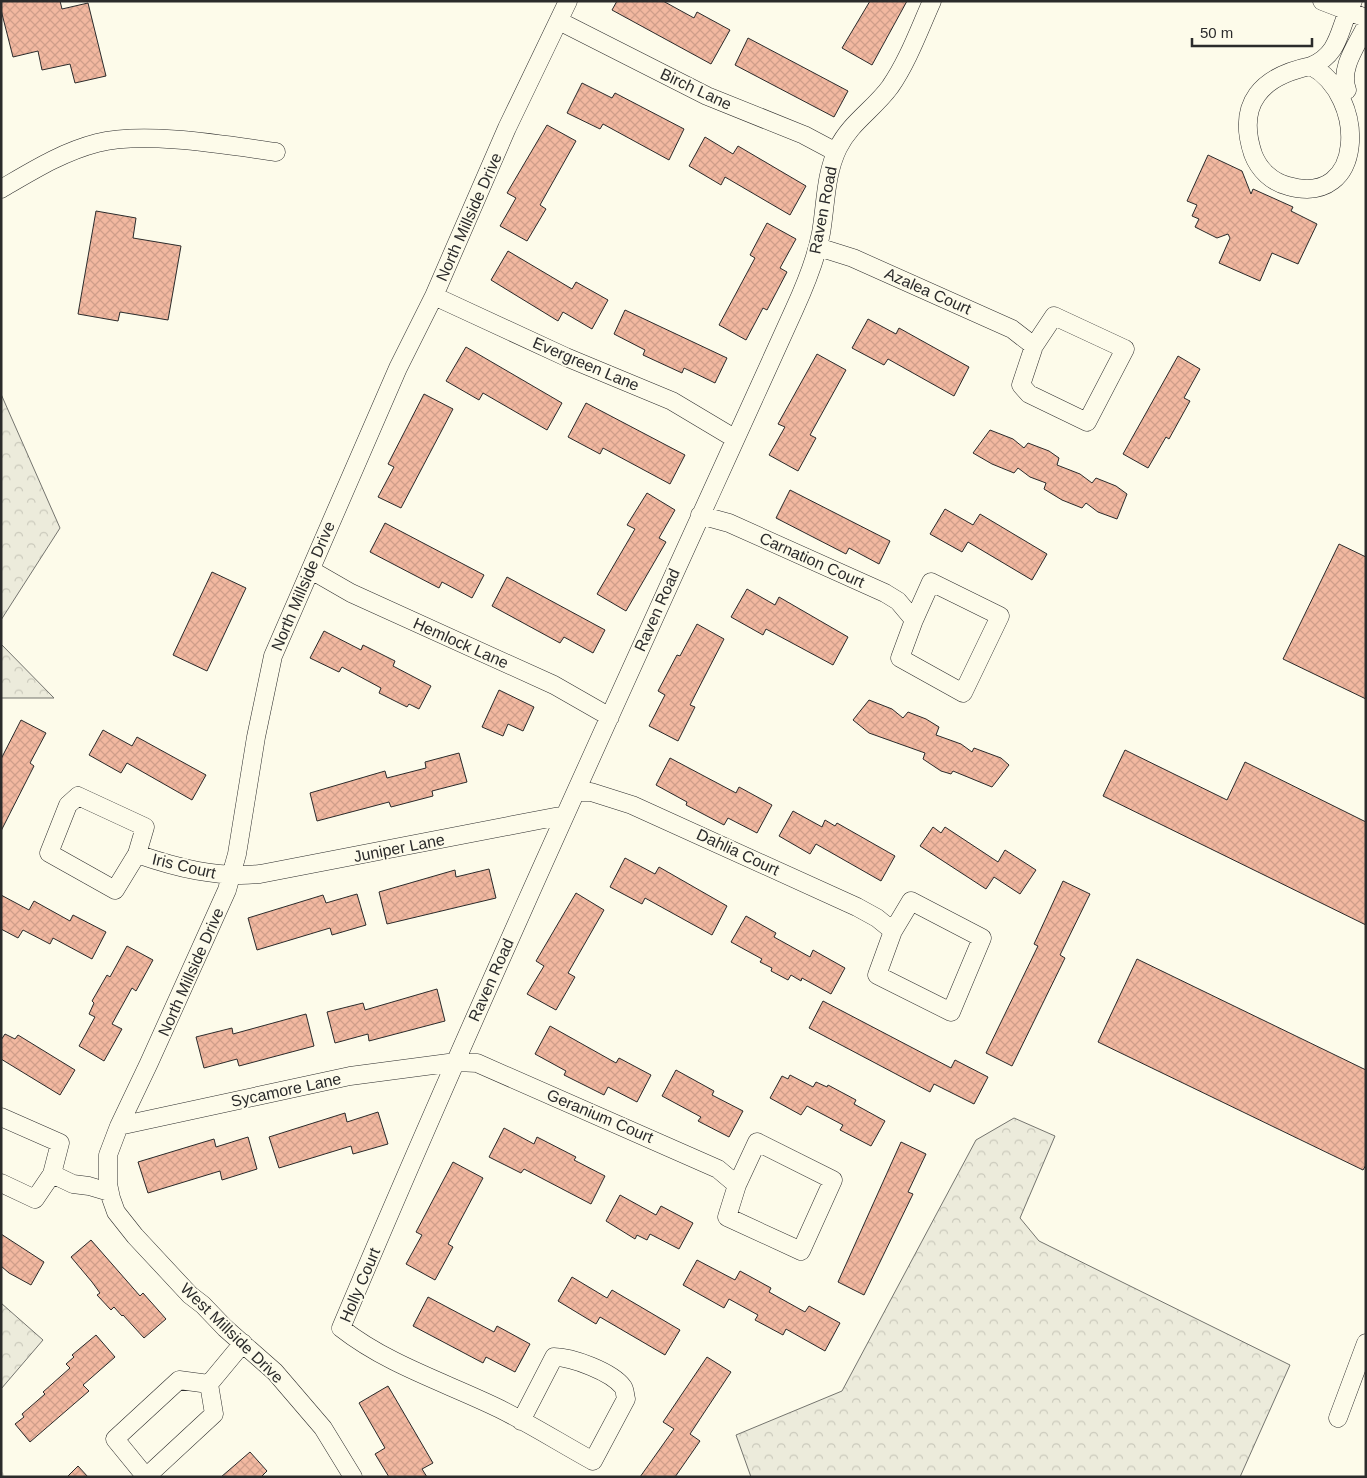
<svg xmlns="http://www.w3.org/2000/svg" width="1367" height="1478" font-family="Helvetica,sans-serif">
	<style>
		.forest { fill: url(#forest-crowns); stroke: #74746e }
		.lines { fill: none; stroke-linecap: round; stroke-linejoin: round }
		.stream { stroke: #d8d7c9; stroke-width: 5 }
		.building { fill: url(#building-cross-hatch); stroke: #2b2b2b }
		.minor-casing { stroke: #2b2b2b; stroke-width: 19 }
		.minor { stroke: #fdfbea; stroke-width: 18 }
		.labels { text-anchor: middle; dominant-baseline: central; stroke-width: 4; stroke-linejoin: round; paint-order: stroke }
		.street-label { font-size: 16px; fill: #2b2b2b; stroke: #fdfbea }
	</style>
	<defs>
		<pattern id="forest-crowns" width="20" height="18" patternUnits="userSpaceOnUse" patternTransform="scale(1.25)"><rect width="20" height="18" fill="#ecebdb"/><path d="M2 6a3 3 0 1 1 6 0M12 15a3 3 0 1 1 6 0" fill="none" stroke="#cbcabc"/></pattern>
		<pattern id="building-cross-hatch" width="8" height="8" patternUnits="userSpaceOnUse" patternTransform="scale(1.25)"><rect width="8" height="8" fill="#f2b8a0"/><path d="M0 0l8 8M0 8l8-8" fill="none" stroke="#d09e8a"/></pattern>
	</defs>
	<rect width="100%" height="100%" fill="#fdfbea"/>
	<path class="forest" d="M 1,394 L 60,528 L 1,620 Z
		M 1,644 L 54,698 L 1,698 Z
		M 1014,1118 L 1055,1136 L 1020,1218 L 1039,1241 L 1290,1365 L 1240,1477 L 751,1477 L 736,1435 L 842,1391 L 976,1140 Z
		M 1,1303 L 43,1340 L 1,1389 Z"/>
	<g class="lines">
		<path class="stream" d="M 1,1474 L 2,1477"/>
	</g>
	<path class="building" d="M 1,1 L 60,1 L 62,9 L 88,3 L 106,76 L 75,83 L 70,64 L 42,70 L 38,51 L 13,57 L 1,10 Z
		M 617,1 L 663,1 L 694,18 L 697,12 L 730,30 L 711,64 L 612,10 Z
		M 870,1 L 907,1 L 872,65 L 842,48 Z
		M 748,38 L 848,91 L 834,117 L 735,65 Z
		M 582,83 L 612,98 L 615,93 L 684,129 L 669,160 L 603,124 L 600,129 L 567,113 Z
		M 547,125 L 576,141 L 540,205 L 546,209 L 527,241 L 500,226 L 516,198 L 507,193 Z
		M 705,137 L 733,154 L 738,146 L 806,186 L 790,215 L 725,177 L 721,185 L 689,166 Z
		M 1208,155 L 1242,171 L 1251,194 L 1253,189 L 1293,207 L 1291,211 L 1317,224 L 1298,264 L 1272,253 L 1260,281 L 1219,263 L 1230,238 L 1228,234 L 1217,238 L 1195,227 L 1199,219 L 1192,216 L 1197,205 L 1187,201 Z
		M 96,211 L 136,218 L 133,238 L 181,246 L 168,320 L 120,312 L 118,321 L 78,314 Z
		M 767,223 L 796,239 L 780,268 L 787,272 L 767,310 L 763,308 L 746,340 L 719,325 L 755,258 L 750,255 Z
		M 508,251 L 572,289 L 576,282 L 608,300 L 592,329 L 563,312 L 558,321 L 491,280 Z
		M 625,310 L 727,358 L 715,383 L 684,368 L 682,373 L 643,355 L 645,350 L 614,334 Z
		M 868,319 L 896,334 L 899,328 L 969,367 L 954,396 L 888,359 L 884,365 L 852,348 Z
		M 466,347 L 562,403 L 547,430 L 483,393 L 479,400 L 446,381 Z
		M 817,354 L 846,370 L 810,435 L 816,438 L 798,471 L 769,455 L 785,427 L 778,424 Z
		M 1178,356 L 1200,369 L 1184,398 L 1190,401 L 1169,439 L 1166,437 L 1148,468 L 1123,454 Z
		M 424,394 L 453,409 L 401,508 L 378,497 L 394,467 L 388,464 Z
		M 586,403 L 685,455 L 670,484 L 603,448 L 600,454 L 568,437 Z
		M 990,430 L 1013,439 L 1024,448 L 1028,443 L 1049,451 L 1059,458 L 1057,465 L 1080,474 L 1092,483 L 1096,478 L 1116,486 L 1127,494 L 1117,519 L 1098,512 L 1086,503 L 1082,508 L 1062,500 L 1044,489 L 1046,483 L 1030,477 L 1018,468 L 1014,473 L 992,464 L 973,453 Z
		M 790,490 L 890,541 L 879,564 L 849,548 L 846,554 L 776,518 Z
		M 647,493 L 675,510 L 659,538 L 666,542 L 626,611 L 597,594 L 635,529 L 627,525 Z
		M 945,509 L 973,525 L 980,514 L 1047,554 L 1032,580 L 968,542 L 962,552 L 930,534 Z
		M 385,523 L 484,575 L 472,598 L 442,582 L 439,588 L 370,552 Z
		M 1339,544 L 1366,557 L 1366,699 L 1283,659 Z
		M 212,572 L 246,588 L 207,671 L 173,655 Z
		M 507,577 L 605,630 L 593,653 L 564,637 L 560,643 L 492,606 Z
		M 747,589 L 775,605 L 779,597 L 848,637 L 833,665 L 766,629 L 763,635 L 731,617 Z
		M 697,624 L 724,639 L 690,705 L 695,707 L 678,741 L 649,726 L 665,695 L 658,691 L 677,655 L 680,656 Z
		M 324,631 L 361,650 L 363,645 L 395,661 L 393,666 L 431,686 L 419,709 L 409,704 L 407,707 L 379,693 L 381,688 L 342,667 L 339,672 L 310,658 Z
		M 499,690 L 534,707 L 523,731 L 508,724 L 503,736 L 482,727 Z
		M 869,700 L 892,709 L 903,718 L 908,712 L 926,719 L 939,727 L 936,735 L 961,744 L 972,752 L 974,748 L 1001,758 L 1009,765 L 992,787 L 953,771 L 951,774 L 941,771 L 923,759 L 925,753 L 869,733 L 853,720 Z
		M 21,720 L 46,733 L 30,763 L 34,766 L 1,831 L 1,759 Z
		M 103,730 L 132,746 L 137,737 L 206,775 L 192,800 L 127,763 L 121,773 L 89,755 Z
		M 1125,750 L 1227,800 L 1245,762 L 1366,822 L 1366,925 L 1103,796 Z
		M 459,753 L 467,782 L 432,791 L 433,796 L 391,807 L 389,802 L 317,821 L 310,793 L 385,771 L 387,778 L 426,768 L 425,762 Z
		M 670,758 L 736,793 L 739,787 L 772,805 L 757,833 L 728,818 L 724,825 L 686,805 L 687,802 L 656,785 Z
		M 793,811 L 822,827 L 825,820 L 835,826 L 837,823 L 895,856 L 881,881 L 816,844 L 810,854 L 779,836 Z
		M 933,827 L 941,833 L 945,827 L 998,862 L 1005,850 L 1036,870 L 1020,894 L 994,877 L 986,889 L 920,846 Z
		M 625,858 L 655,874 L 659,867 L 727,906 L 712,935 L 645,898 L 642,904 L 610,887 Z
		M 489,869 L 496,898 L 387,924 L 379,892 L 455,870 L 456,877 Z
		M 1063,881 L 1090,894 L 1060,955 L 1065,958 L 1012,1066 L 986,1053 L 1038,946 L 1034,944 Z
		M 576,893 L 604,910 L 568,973 L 575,977 L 556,1010 L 527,994 L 544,966 L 536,961 Z
		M 357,894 L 366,925 L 332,935 L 330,928 L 257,950 L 248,918 L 323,895 L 326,903 Z
		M 1,895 L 29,910 L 34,901 L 70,921 L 73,915 L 106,932 L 92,959 L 53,938 L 50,944 L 23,930 L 18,938 L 1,929 Z
		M 746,916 L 776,933 L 774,937 L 810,957 L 813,950 L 845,968 L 831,994 L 802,978 L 801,981 L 791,975 L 788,980 L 771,971 L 772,968 L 760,962 L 762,959 L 731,942 Z
		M 127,946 L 153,960 L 136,991 L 132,988 L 112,1024 L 122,1029 L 104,1061 L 79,1046 L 95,1017 L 89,1014 L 94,1003 L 92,1001 L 107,975 L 110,977 Z
		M 1137,959 L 1366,1070 L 1366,1165 L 1363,1170 L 1098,1042 Z
		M 437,989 L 445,1021 L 369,1041 L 368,1034 L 335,1043 L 327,1012 L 363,1003 L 365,1010 Z
		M 823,1001 L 951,1068 L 955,1060 L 988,1077 L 974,1104 L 934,1084 L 930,1092 L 809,1028 Z
		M 306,1014 L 314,1046 L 239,1066 L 237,1059 L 204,1068 L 196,1037 L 232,1028 L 233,1034 Z
		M 550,1026 L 616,1063 L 619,1058 L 651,1075 L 637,1102 L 608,1087 L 604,1095 L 564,1075 L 566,1071 L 535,1054 Z
		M 5,1034 L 15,1039 L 18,1035 L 75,1070 L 60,1095 L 1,1059 L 1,1040 Z
		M 676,1070 L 714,1091 L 712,1095 L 743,1111 L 729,1137 L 698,1121 L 701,1117 L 662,1096 Z
		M 790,1075 L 813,1087 L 816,1082 L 827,1087 L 828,1085 L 856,1100 L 854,1104 L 885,1121 L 871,1146 L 840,1130 L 843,1125 L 807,1106 L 801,1115 L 770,1098 L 782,1076 L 788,1079 Z
		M 378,1112 L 388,1144 L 353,1154 L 351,1146 L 279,1168 L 269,1137 L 345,1113 L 347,1122 Z
		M 504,1128 L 534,1144 L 537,1137 L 576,1157 L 574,1160 L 605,1176 L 591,1204 L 524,1169 L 521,1173 L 489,1157 Z
		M 248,1137 L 257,1169 L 222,1180 L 220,1171 L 148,1193 L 138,1162 L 214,1139 L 216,1147 Z
		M 901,1142 L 926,1154 L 908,1192 L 913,1194 L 864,1295 L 838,1282 Z
		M 453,1162 L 483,1178 L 448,1244 L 453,1247 L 435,1280 L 406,1264 L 422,1235 L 416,1232 Z
		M 620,1195 L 656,1215 L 661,1206 L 693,1223 L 679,1249 L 650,1234 L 647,1240 L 637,1235 L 635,1239 L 606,1221 Z
		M 1,1234 L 44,1262 L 31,1285 L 9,1273 L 1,1266 Z
		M 91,1240 L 140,1296 L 143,1293 L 166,1319 L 144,1338 L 123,1315 L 122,1316 L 114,1307 L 111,1310 L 97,1295 L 100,1293 L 92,1282 L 71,1257 Z
		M 697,1260 L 735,1280 L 740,1271 L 771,1288 L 769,1292 L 805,1312 L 809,1306 L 840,1323 L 825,1351 L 786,1329 L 783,1335 L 755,1320 L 758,1315 L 729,1299 L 724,1308 L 683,1285 Z
		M 572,1277 L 607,1298 L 612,1290 L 680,1330 L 665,1355 L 600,1317 L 596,1324 L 558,1301 Z
		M 428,1297 L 494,1332 L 497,1326 L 530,1344 L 515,1372 L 486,1357 L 483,1363 L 413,1326 Z
		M 96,1335 L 115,1357 L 83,1385 L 89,1391 L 30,1442 L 15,1424 L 24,1417 L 22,1414 L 45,1394 L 43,1392 L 70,1368 L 66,1364 L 74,1357 L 72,1355 Z
		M 707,1357 L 731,1372 L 690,1434 L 700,1441 L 675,1477 L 640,1477 L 674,1429 L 663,1422 Z
		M 388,1386 L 433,1463 L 422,1469 L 427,1477 L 389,1477 L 375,1454 L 385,1448 L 359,1403 Z
		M 250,1452 L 267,1471 L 261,1477 L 221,1477 Z
		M 78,1466 L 88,1477 L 67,1477 Z"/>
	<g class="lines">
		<defs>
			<path id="minor" d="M 1322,1 L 1366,18
				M 559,21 L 707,96 L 804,135 L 836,152
				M 1311,66 C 1367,96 1366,208 1288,186 C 1272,182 1259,170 1253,154 C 1236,103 1262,76 1311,66 Z
				M 1311,66 C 1342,53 1338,27 1353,1
				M 1347,90 C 1339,68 1357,45 1366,26
				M 1,189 C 32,171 62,152 97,143 C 145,131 226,145 276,152
				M 818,247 L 853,258 L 1012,329 L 1034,346 L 1021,385 L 1029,394 L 1087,422 L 1125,349 L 1054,316 L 1034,346
				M 434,296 L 566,357 L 672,401 L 734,438
				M 700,515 L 729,523 L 885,593 L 898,601 L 914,620 L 900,658 L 963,693 L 1000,616 L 931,582 L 914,620
				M 311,570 L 351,593 L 554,685 L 610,717
				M 576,792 L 591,792 L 632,805 L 857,907 L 877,918 L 893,931
				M 78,796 L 145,827 L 137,854 L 115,890 L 49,853 L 68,805 Z
				M 137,854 C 177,868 217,878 260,874 L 565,815
				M 911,901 L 982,938 L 951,1012 L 877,975 L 893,931 Z
				M 1,1117 L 60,1143 L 52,1174 L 35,1199 L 1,1183
				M 119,1126 L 350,1076 L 456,1062 L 477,1063 L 718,1169 L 737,1185 L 727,1217 L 801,1251 L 833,1180 L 757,1142 L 737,1185
				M 52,1174 L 73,1184 L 89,1186 L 109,1192
				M 209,1384 L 214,1414 L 146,1477 L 115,1439 L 179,1380 L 209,1384 L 243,1343
				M 1338,1418 L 1366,1343
				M 521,1421 L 554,1357 C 572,1357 612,1372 623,1387 C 625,1390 625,1395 626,1399 L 593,1461 C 562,1444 532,1425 500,1409 C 447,1383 388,1365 341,1328 C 485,986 641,648 794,310 C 805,286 816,260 821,233 C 826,204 825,175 838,148 C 850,123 874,109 890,87 C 908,61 919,30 932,1
				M 353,1477 L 323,1428 L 275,1372 L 225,1328 L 203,1305 L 190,1295 L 135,1236 L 116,1212 L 111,1198 L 108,1184 L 108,1155 L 119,1126 L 149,1063 L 227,890 L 237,854 L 256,737 L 273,656 L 398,368 L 434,296 L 507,128 L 568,1"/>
		</defs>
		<use href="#minor" class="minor-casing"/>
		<use href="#minor" class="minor"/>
	</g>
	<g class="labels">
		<g class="street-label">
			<text transform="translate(696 89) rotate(25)">Birch Lane</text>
			<text transform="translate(823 210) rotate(-79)">Raven Road</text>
			<text transform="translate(469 217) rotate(-66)">North Millside Drive</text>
			<text transform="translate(928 291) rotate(24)">Azalea Court</text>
			<text transform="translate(586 364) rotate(23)">Evergreen Lane</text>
			<text transform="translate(812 560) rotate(24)">Carnation Court</text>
			<text transform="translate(303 586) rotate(-67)">North Millside Drive</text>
			<text transform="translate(657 610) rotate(-66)">Raven Road</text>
			<text transform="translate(461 643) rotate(24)">Hemlock Lane</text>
			<text transform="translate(399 848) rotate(-11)">Juniper Lane</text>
			<text transform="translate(738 852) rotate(25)">Dahlia Court</text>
			<text transform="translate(184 866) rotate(13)">Iris Court</text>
			<text transform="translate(191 972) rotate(-66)">North Millside Drive</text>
			<text transform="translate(491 980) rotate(-66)">Raven Road</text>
			<text transform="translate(286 1090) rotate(-12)">Sycamore Lane</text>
			<text transform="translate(600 1116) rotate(23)">Geranium Court</text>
			<text transform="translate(360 1285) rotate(-67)">Holly Court</text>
			<text transform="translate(232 1333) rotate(44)">West Millside Drive</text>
		</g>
	</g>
	<rect width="1367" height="1478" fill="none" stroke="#2b2b2b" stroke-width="5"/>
	<path d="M1192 38v8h120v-8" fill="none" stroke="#2b2b2b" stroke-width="2.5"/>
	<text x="1200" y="38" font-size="15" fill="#2b2b2b" stroke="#fdfbea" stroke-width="4" paint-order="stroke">50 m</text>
</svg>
